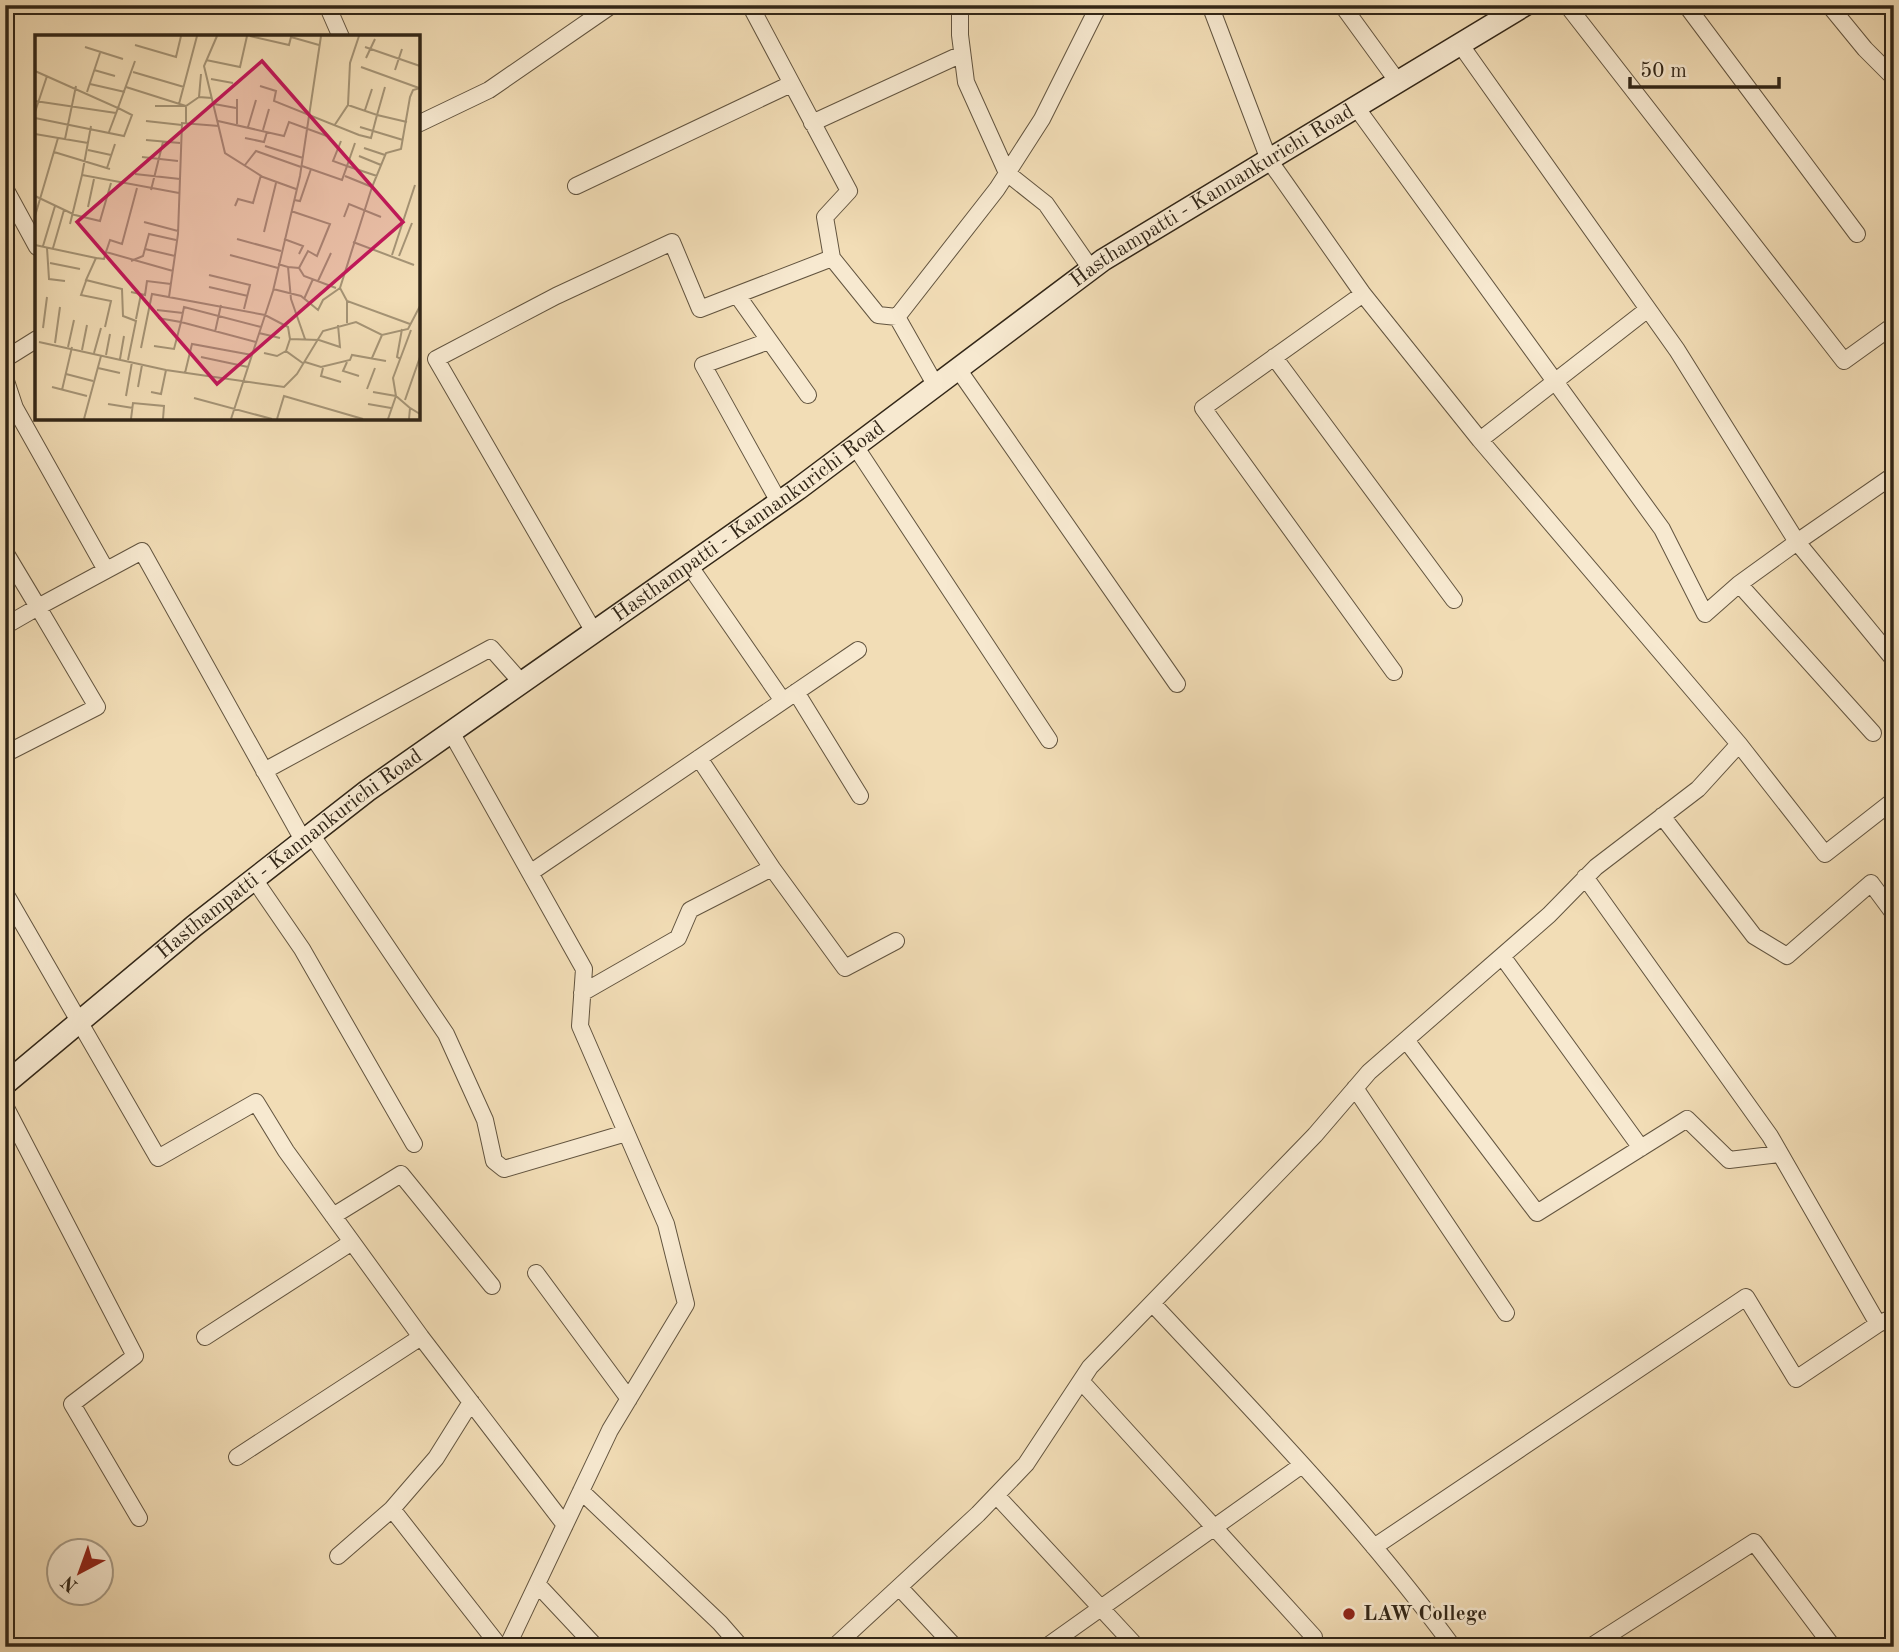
<svg xmlns="http://www.w3.org/2000/svg" width="1899" height="1652" font-family="'Old Standard TT',serif">
	<style>
		.lines { fill: none; stroke-linecap: round; stroke-linejoin: round }
		.minor-casing { stroke: #62543f; stroke-width: 18 }
		.secondary-casing { stroke: #322617; stroke-width: 24 }
		.minor { stroke: #f7e9d0; stroke-width: 16 }
		.secondary { stroke: #f7e9d0; stroke-width: 21 }
		.poi-dot { fill: #8f2418; stroke: #f7e9d0; stroke-width: 2.5 }
		.labels { text-anchor: middle; dominant-baseline: central; stroke-width: 5; stroke-linejoin: round; paint-order: stroke }
		.street-label { font-size: 21px; fill: #322617; stroke: #f7e9d0 }
		.poi-label { font-size: 21px; font-weight: bold; fill: #322617; stroke: #f7e9d0; text-anchor: start }
		.inset-road { fill: none; stroke: #a59476; stroke-width: 2 }
		.view { fill: #c2185b; fill-opacity: 0.15; stroke: #c2185b; stroke-width: 3.5 }
		.inset-edge { fill: none; stroke: #322617; stroke-width: 3.5 }
	</style>
	<rect width="100%" height="100%" fill="#f2ddb6"/>
	<filter id="stains"><feTurbulence type="fractalNoise" baseFrequency=".00286" numOctaves="4"/><feColorMatrix values="0 0 0 0 .2 0 0 0 0 .09 0 0 0 0 .02 0 0 0 .5 -.17"/></filter>
	<radialGradient id="worn" r=".72"><stop offset=".6" stop-color="#630" stop-opacity="0"/><stop offset="1" stop-color="#630" stop-opacity=".3"/></radialGradient>
	<g class="lines">
		<defs>
			<path id="minor" d="M 327,5 L 341,37
				M 750,5 L 849,191 L 825,217 L 832,258 L 878,315 L 897,317
				M 960,5 L 960,35 L 966,82 L 1007,173 L 1046,204 L 1091,269
				M 1210,5 L 1269,160 L 1363,294 L 1480,440 L 1739,744 L 1825,854 L 1894,800
				M 1342,5 L 1398,82
				M 1567,5 L 1844,361 L 1894,325
				M 1686,5 L 1857,234
				M 1829,5 L 1865,49 L 1894,78
				M 1460,44 L 1677,350 L 1797,542 L 1894,475
				M 1356,107 L 1662,529 L 1705,614 L 1739,584 L 1797,542 L 1894,660
				M 812,123 L 962,54
				M 418,124 L 489,90 L 612,5
				M 576,186 L 791,84
				M 6,190 L 37,247
				M 1363,294 L 1203,408 L 1394,672
				M 737,295 L 808,395
				M 769,341 L 703,365 L 779,502
				M 1274,357 L 1454,600
				M 5,359 L 37,339
				M 958,369 L 1177,684
				M 5,378 L 15,408 L 106,570
				M 936,386 L 897,317 L 997,189 L 1042,119 L 1099,5
				M 1480,440 L 1648,309
				M 855,446 L 1049,740
				M 5,552 L 38,607 L 5,626
				M 689,565 L 783,701
				M 1739,584 L 1873,733
				M 594,632 L 436,359 L 556,296 L 672,242 L 700,309 L 832,258
				M 796,692 L 860,796
				M 451,732 L 584,969 L 580,1026 L 666,1224 L 686,1304 L 610,1430 L 507,1647
				M 5,754 L 97,707 L 38,607 L 142,551 L 303,840
				M 699,758 L 772,868
				M 264,771 L 491,648 L 521,682
				M 1662,816 L 1754,936 L 1787,956 L 1871,883 L 1894,914
				M 311,834 L 446,1034 L 485,1120 L 494,1161 L 504,1169 L 626,1133
				M 530,873 L 858,650
				M 1585,877 L 1770,1136 L 1878,1324 L 1894,1317
				M 254,879 L 302,949 L 414,1144
				M 5,893 L 158,1158 L 256,1102 L 286,1151 L 421,1337 L 565,1525
				M 1502,956 L 1641,1148
				M 582,993 L 678,938 L 690,910 L 772,868 L 845,968 L 896,941
				M 1406,1040 L 1537,1213 L 1687,1119 L 1729,1160 L 1780,1154
				M 1355,1088 L 1506,1313
				M 5,1106 L 135,1356 L 72,1404 L 139,1518
				M 333,1216 L 401,1174 L 492,1286
				M 536,1273 L 629,1399
				M 1152,1303 C 1256,1414 1363,1524 1453,1647
				M 205,1337 L 352,1242
				M 1081,1381 L 1314,1637
				M 237,1457 L 421,1337
				M 581,1491 L 720,1623 L 741,1647
				M 996,1495 L 1137,1647
				M 392,1509 L 500,1647
				M 1374,1547 L 1746,1297 L 1796,1379 L 1878,1324
				M 338,1556 L 392,1509 L 436,1458 L 471,1402
				M 537,1584 L 596,1647
				M 899,1587 L 955,1647
				M 834,1647 L 978,1514 L 1026,1464 L 1090,1367 L 1315,1135 L 1369,1072 L 1549,915 L 1596,867 L 1698,789 L 1739,744
				M 1046,1647 L 1302,1465
				M 1590,1647 L 1754,1542 L 1833,1647"/>
			<g id="secondary">
				<path id="s1" d="M 5,1084 L 194,926 L 367,791 L 798,489 L 1103,260 L 1525,5"/>
			</g>
		</defs>
		<use href="#minor" class="minor-casing"/>
		<use href="#secondary" class="secondary-casing"/>
		<use href="#minor" class="minor"/>
		<use href="#secondary" class="secondary"/>
	</g>
	<circle class="poi-dot" cx="1349" cy="1614" r="7"/>
	<g class="labels">
		<g class="street-label">
			<text stroke="none"><textPath href="#s1" startOffset="1500">Hasthampatti - Kannankurichi Road</textPath></text>
			<text stroke="none"><textPath href="#s1" startOffset="933">Hasthampatti - Kannankurichi Road</textPath></text>
			<text stroke="none"><textPath href="#s1" startOffset="366">Hasthampatti - Kannankurichi Road</textPath></text>
		</g>
		<g class="poi-label">
			<text x="1363" y="1614">LAW College</text>
		</g>
	</g>
	<g transform="translate(35 35)">
		<rect width="385" height="385" fill="#f2ddb6"/>
		<path class="inset-road" d="M 182,1 L 169,31 L 190,118 L 228,142 L 261,154M 215,1 L 254,10 L 256,2 L 284,10M 100,10 L 141,22 L 146,1M 50,12 L 88,24M 330,12 L 385,31M 331,23 L 340,4M 171,25 L 205,32 L 212,1M 326,32 L 384,53M 59,35 L 80,41M 360,35 L 367,14M 0,36 L 83,73 L 74,97M 98,37 L 149,52M 166,39 L 164,62 L 177,63M 176,44 L 198,48M 55,49 L 90,57M 225,51 L 241,56 L 239,66 L 324,100 L 336,103 L 342,80 L 372,87M 91,52 L 151,71 L 151,89M 52,57 L 65,18M 0,66 L 81,78M 144,69 L 162,1M 179,69 L 201,73M 313,70 L 315,28 L 324,1M 120,71 L 151,71 L 164,62M 330,75 L 337,54M 0,77 L 12,41M 0,83 L 89,101 L 97,80 L 83,73 L 100,26M 111,86 L 147,90M 183,86 L 249,101 L 254,87 L 292,101M 202,89 L 202,64M 56,91 L 47,140 L 144,158M 299,91 L 313,70 L 342,80 L 350,52M 213,92 L 221,65M 325,92 L 368,105M 228,95 L 234,74M 0,99 L 53,108M 210,103 L 229,107 L 232,97M 30,104 L 41,51M 111,105 L 145,108M 320,108 L 312,131 L 342,141M 230,111 L 268,123M 329,113 L 350,120M 53,115 L 76,120M 19,117 L 75,134M 324,121 L 346,130M 107,122 L 143,126M 210,130 L 221,116 L 266,132M 267,131 L 307,145 L 312,131 L 298,126 L 306,106M 72,133 L 80,109M 100,139 L 145,144M 310,141 L 337,152M 116,155 L 128,107M 0,161 L 40,180 L 65,186 L 76,148M 259,165 L 265,166 L 276,134M 200,171 L 203,164 L 218,168 L 226,140M 53,172 L 59,144M 256,176 L 295,189 L 282,221 L 273,216 L 264,233M 0,181 L 23,103M 309,182 L 314,169 L 346,182M 109,187 L 143,196M 35,189 L 47,140M 229,197 L 241,148M 202,204 L 246,216M 249,204 L 268,211 L 264,219M 318,207 L 379,230M 0,210 L 61,223 L 51,245 L 87,254 L 88,281 L 101,286 L 93,325M 8,211 L 20,171M 12,213 L 14,244 L 30,246M 18,213 L 29,175M 110,214 L 140,221M 71,217 L 75,205 L 87,209 L 102,153M 195,220 L 243,233M 357,220 L 380,150M 364,221 L 377,188M 61,223 L 69,224 L 71,217 L 138,236M 96,226 L 108,221 L 114,199 L 141,205M 15,228 L 45,234M 243,229 L 253,232 L 256,264 L 270,304M 253,232 L 264,233 L 269,241 L 301,253M 174,240 L 215,250 L 209,274M 51,246 L 46,260 L 76,266 L 70,292M 283,246 L 296,218M 174,252 L 213,261M 238,254 L 266,261 L 283,275 L 288,265 L 305,253M 96,257 L 110,260 L 112,246 L 136,249M 134,262 L 143,199 L 147,88 L 184,91M 269,264 L 278,244M 312,266 L 312,288M 122,275 L 148,278M 123,283 L 146,287 L 149,272 L 226,292M 101,284 L 106,259M 375,289 L 312,266 L 305,253 L 337,152 L 351,118 L 366,114 L 375,62 L 378,55 L 385,53M 8,293 L 12,262M 180,297 L 186,270M 224,298 L 245,303M 255,304 L 251,316 L 269,329M 4,307 L 131,335 L 249,352 L 262,339 L 288,296 L 321,287 L 347,300 L 373,294 L 385,271M 20,308 L 25,272M 119,311 L 139,314 L 146,287 L 221,307M 33,312 L 39,285M 106,313 L 117,259 L 230,280 L 253,292 L 255,304 L 284,305 L 305,312 L 303,290M 47,315 L 52,290M 59,318 L 66,293M 229,318 L 242,321 L 251,316M 71,320 L 75,299M 166,322 L 213,332M 337,323 L 347,300M 85,324 L 89,301M 366,324 L 362,322 L 367,294M 270,327 L 286,332 L 315,325 L 317,320 L 351,326M 312,327 L 308,336 L 324,341M 63,333 L 85,338M 288,333 L 286,341 L 306,347M 150,338 L 157,309 L 217,320M 31,339 L 58,346M 17,352 L 52,361M 103,352 L 107,330M 332,354 L 340,333M 27,355 L 37,312M 116,357 L 126,359 L 131,335M 338,357 L 361,361 L 358,343 L 376,295M 91,361 L 97,327M 159,363 L 237,384M 370,365 L 385,322M 73,369 L 98,373M 333,369 L 356,373M 49,384 L 66,321M 96,384 L 98,368 L 129,371 L 128,384M 196,384 L 238,256 L 265,141 L 286,1M 242,384 L 249,361 L 328,384M 353,384 L 361,361 L 375,373M 374,384 L 375,373 L 385,379"/>
		<path class="view" d="M 227,26 L 368,187 L 182,349 L 42,187 Z"/>
		<rect width="385" height="385" class="inset-edge"/>
	</g>
	<rect width="1899" height="1652" fill="none" stroke="#f2ddb6" stroke-width="28"/>
	<rect x="7" y="7" width="1885" height="1638" fill="none" stroke="#322617" stroke-width="3.5"/>
	<rect x="14" y="14" width="1871" height="1624" fill="none" stroke="#322617" stroke-width="2"/>
	<g transform="translate(80 1572) rotate(221)"><circle r="33" fill="#f7e9d0" stroke="#a89b86" stroke-width="2"/>
	<path d="M0-5L12 26L0 18L-12 26Z" fill="#8f2418"/>
	<text y="-10" font-size="19" font-weight="bold" text-anchor="middle" fill="#322617">N</text>
	</g>
	<path d="M1630 77v10h149v-10" fill="none" stroke="#322617" stroke-width="3.5"/>
	<text x="1640" y="77" font-size="21" fill="#322617" stroke="#f7e9d0" stroke-width="5" paint-order="stroke">50 m</text>
	<rect width="100%" height="100%" filter="url(#stains)"/>
	<rect width="100%" height="100%" fill="url(#worn)"/>
</svg>
